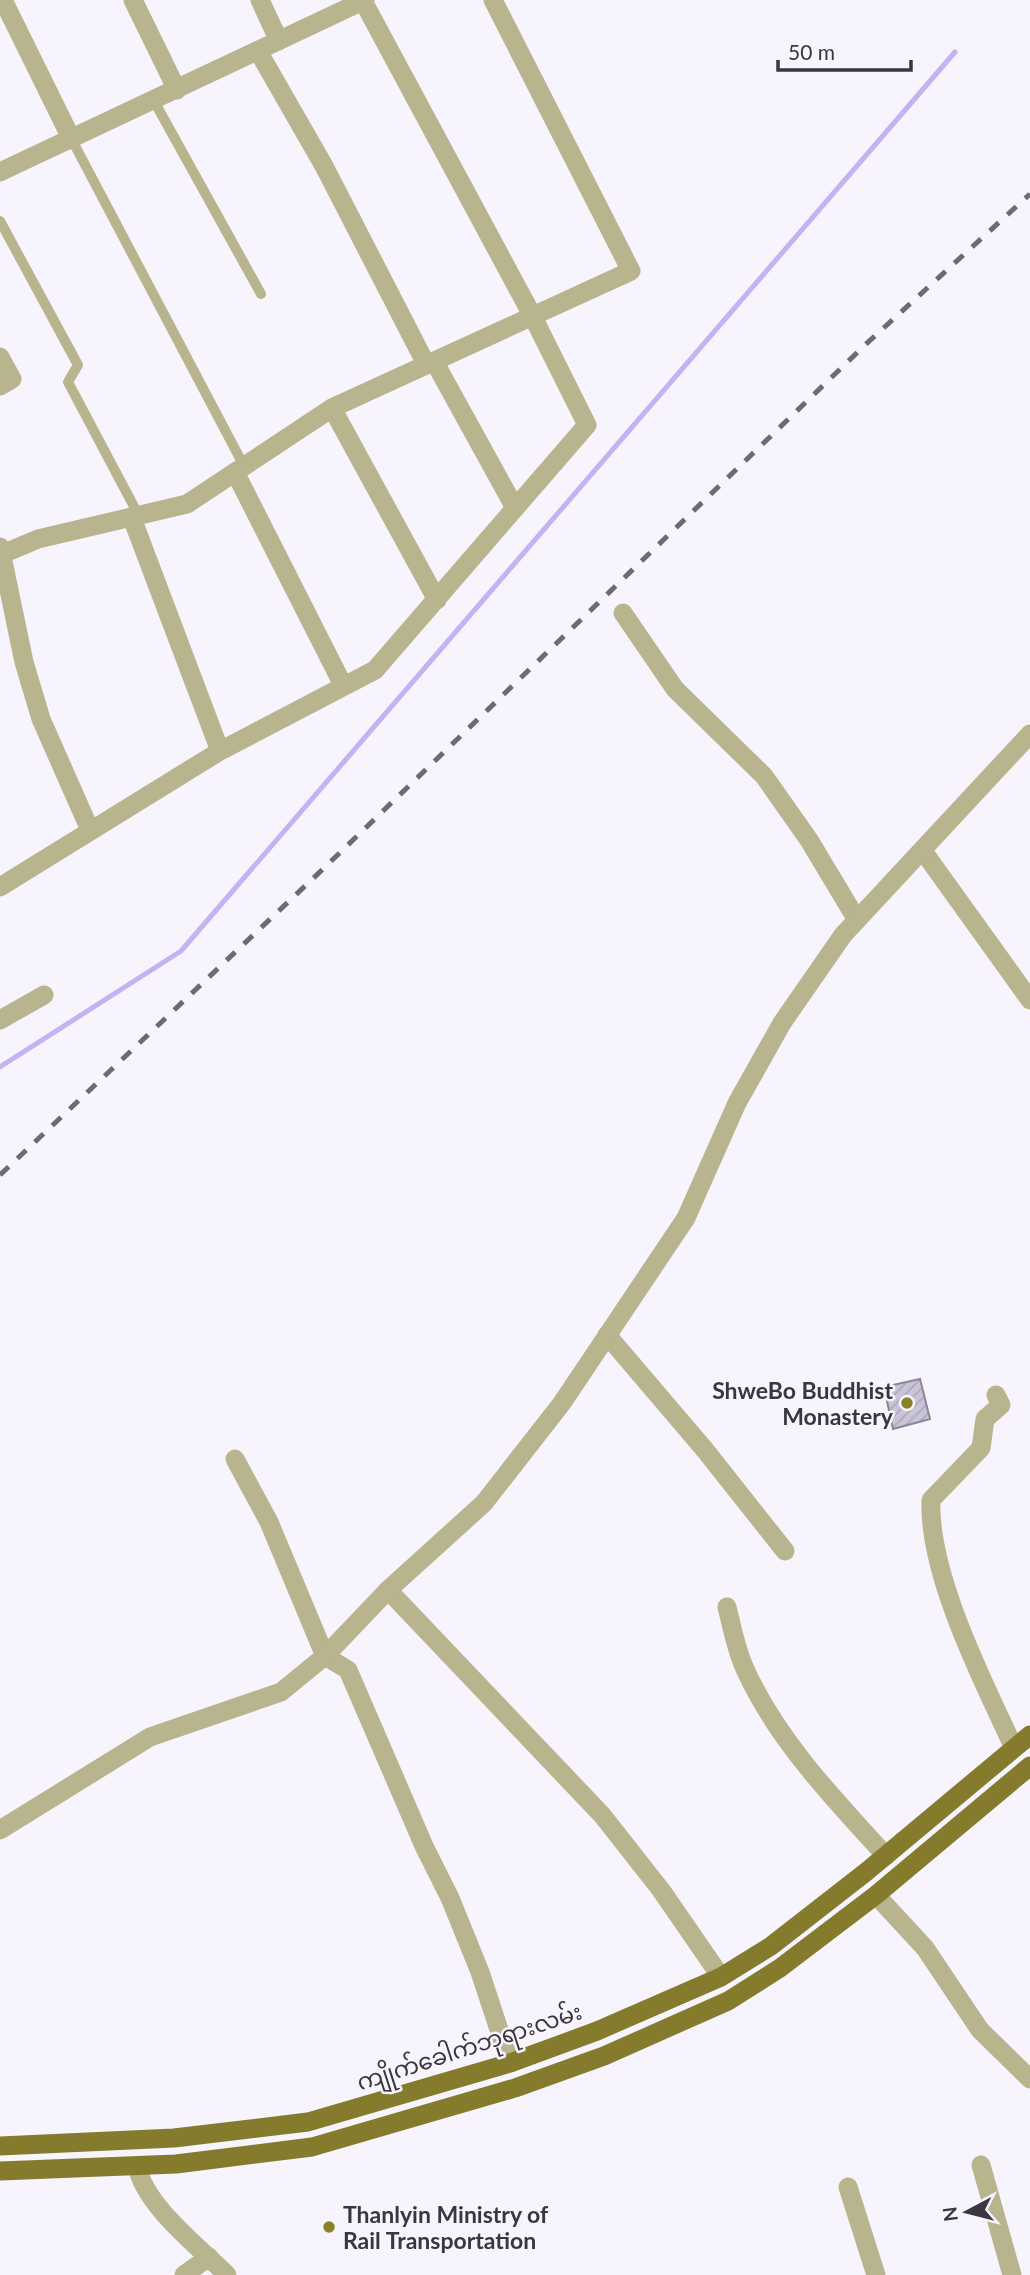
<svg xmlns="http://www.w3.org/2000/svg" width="1030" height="2275" font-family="Lato,'Noto Sans Myanmar',sans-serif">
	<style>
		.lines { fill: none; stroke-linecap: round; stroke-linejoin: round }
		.stream { stroke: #c6b1f3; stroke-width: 5 }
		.building { fill: url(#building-hatch); stroke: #8c8699; stroke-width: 2 }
		.service { stroke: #b8b48d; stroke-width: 10 }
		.minor { stroke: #b8b48d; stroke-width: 19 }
		.tertiary { stroke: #b8b48d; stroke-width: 19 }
		.primary { stroke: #847b2c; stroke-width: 19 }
		.rail { stroke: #6d6a72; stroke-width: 5; stroke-dasharray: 12 12; stroke-linecap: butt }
		.poi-dot { fill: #8a8027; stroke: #f7f4fd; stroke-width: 2.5 }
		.labels { text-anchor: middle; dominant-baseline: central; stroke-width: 5; stroke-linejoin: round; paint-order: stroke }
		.poi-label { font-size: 23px; font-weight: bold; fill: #39363e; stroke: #f7f4fd; text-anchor: end }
		.street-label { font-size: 23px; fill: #39363e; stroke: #f7f4fd }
	</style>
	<defs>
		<pattern id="building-hatch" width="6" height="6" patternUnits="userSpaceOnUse" patternTransform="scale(1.75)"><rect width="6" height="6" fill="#cac4d8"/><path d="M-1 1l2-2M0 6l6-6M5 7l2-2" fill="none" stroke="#aea9ba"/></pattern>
	</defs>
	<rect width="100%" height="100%" fill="#f7f4fd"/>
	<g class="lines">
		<path class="stream" d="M 0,1067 L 181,951 L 955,52"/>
	</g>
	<path class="building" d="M 920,1379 L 930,1419 L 893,1429 L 884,1387 Z"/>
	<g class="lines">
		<path class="service" d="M 154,101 L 261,294
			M 72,140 L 244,466
			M 0,221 L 78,365 L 68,382 L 139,516"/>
		<path class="minor" d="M 3,0 L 72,140
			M 133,0 L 177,90
			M 260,0 L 279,41
			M 258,51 L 324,166 L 426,364
			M 0,172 L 365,0
			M 0,357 L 12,379 L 0,386
			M 434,361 L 515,508
			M 332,408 L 437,600
			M 235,472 L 343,685
			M 132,518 L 220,751
			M 0,547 L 24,662 L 41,719 L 90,830
			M 0,555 L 38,539 L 187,504 L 332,408 L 631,271 L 493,0
			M 623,613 L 675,689 L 764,776 L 809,840 L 857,920
			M 923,851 L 1030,1000
			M 0,887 L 220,751 L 375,670 L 587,425 L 532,315 L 363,1
			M 0,1020 L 44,995
			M 607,1335 L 705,1450 L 785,1551
			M 996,1395 L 1001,1405 L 985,1419 L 981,1448 L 931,1500 C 928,1574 983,1681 1014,1748
			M 235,1459 L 269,1522 L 325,1656 L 348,1670 L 424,1846 L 450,1898 L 480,1972 L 510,2063
			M 388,1590 L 602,1815 L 661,1890 L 721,1977
			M 727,1607 C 732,1627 736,1650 745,1669 C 777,1740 834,1799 886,1856
			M 876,1895 L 925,1948 L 980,2030 L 1030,2079
			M 981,2165 L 1012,2275
			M 137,2166 C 145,2206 198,2246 227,2275
			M 848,2187 L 876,2275
			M 184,2275 L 209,2257"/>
		<path class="tertiary" d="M 0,1830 L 150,1737 L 281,1692 L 325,1656 L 388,1590 L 484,1503 L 562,1403 L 686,1218 L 737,1103 L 782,1023 L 843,935 L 1030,734"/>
		<path class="primary" d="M 0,2146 L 174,2138 L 308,2122 L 510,2063 L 597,2031 L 721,1977 L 771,1946 L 866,1872 L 1030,1735
			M 0,2171 L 176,2164 L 312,2147 L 515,2088 L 604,2056 L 728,2001 L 780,1968 L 876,1895 L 1030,1766"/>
		<path class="rail" d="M 0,1175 L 323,869 L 865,345 L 1030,194"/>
	</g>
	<g class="poi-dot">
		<circle cx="907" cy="1403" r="7"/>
		<circle cx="329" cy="2227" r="7"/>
	</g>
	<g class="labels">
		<g class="poi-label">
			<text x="893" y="1390">ShweBo Buddhist<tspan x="893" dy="26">Monastery</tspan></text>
			<text x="343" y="2214" text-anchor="start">Thanlyin Ministry of<tspan x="343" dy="26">Rail Transportation</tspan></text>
		</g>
		<g class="street-label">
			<text transform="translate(469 2046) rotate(-18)">ကျိုက်ခေါက်ဘုရားလမ်း</text>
		</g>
	</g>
	<g transform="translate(967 2212) rotate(263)" stroke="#f7f4fd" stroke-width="5" paint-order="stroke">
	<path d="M0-5L12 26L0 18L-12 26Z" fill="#39363e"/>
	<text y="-10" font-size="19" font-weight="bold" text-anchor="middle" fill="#39363e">N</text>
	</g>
	<path d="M778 60v10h133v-10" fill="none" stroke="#39363e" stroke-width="3.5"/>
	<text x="788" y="60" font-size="21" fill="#39363e" stroke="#f7f4fd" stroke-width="5" paint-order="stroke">50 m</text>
</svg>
